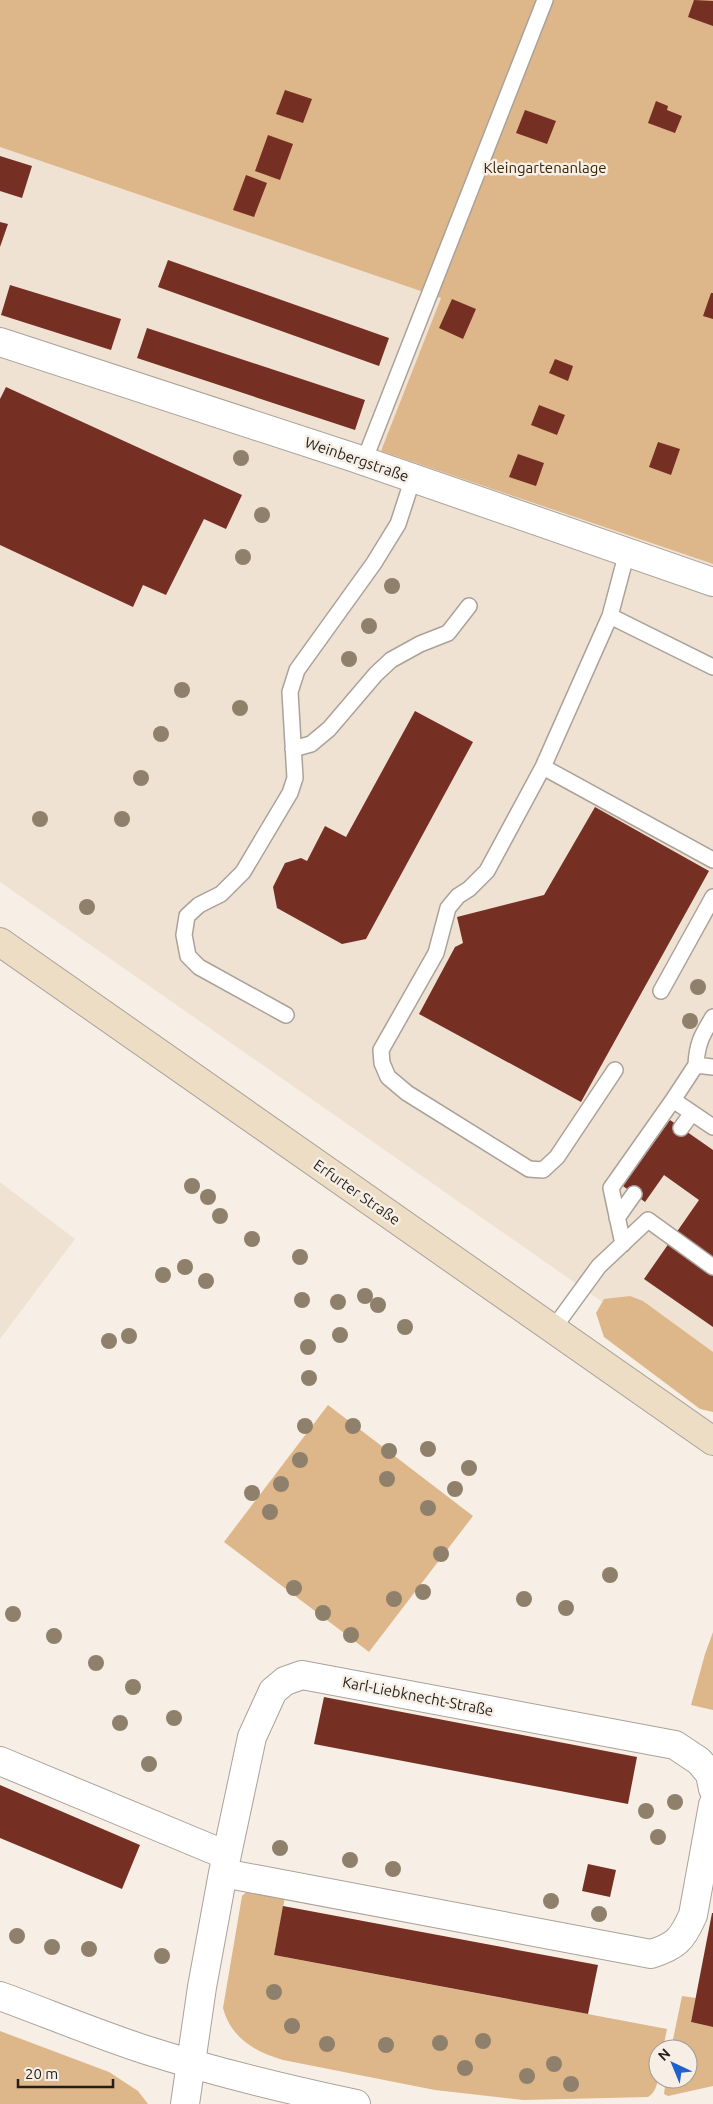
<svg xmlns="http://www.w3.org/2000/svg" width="713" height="2104" font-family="Ubuntu,sans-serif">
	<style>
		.built { fill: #f0e2d3 }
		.green { fill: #ddb68a }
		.building { fill: #753023 }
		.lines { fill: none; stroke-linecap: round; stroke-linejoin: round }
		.lane-casing { stroke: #aaa299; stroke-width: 18 }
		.street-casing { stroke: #aaa299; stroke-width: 30 }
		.secondary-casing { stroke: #aaa299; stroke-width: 30 }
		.lane { stroke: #fff; stroke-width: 15 }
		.street { stroke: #fff; stroke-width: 28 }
		.secondary { stroke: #ecddc4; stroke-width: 28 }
		.tree { fill: #8f806c }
		.labels { text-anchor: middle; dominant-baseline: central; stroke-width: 5; stroke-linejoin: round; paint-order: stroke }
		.park-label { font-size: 15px; fill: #3a2509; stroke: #f7efe5 }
		.street-label { font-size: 15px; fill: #221f1b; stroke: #f7efe5 }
	</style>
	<rect width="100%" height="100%" fill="#f7efe5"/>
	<path class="built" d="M 0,147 L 441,298 L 382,451 L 713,564 L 713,1379 L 0,882 Z
		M 0,1182 L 75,1239 L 0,1339 Z"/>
	<path class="green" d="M 0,0 L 713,0 L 713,564 L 381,451 L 441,298 L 0,147 Z
		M 630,1296 L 643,1301 L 713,1352 L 713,1412 L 700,1409 L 604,1337 L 596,1313 L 604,1299 Z
		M 328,1405 L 473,1516 L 369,1652 L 224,1542 Z
		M 713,1632 L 713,1710 L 691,1705 L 705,1654 Z
		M 249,1889 L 286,1892 L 274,1955 L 667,2029 L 663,2049 L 658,2049 C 658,2064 662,2089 648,2097 L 523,2100 L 435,2090 L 283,2060 C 255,2052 231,2038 223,2008 L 242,1896 Z
		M 682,1996 L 696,1998 L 691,2022 L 713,2027 L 713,2086 L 668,2096 L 664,2094 L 666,2079 L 688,2079 L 688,2049 L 671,2049 Z
		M 0,2031 L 109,2072 L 138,2091 L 148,2104 L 0,2104 Z"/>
	<path class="building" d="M 694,0 L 713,1 L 713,26 L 688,17 Z
		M 285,90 L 312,99 L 303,123 L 276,114 Z
		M 656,101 L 668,106 L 667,110 L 682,116 L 675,133 L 648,123 Z
		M 525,110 L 556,121 L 547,144 L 516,133 Z
		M 268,135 L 293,144 L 280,180 L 255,171 Z
		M 0,156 L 32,166 L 22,198 L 0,191 Z
		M 246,175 L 267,183 L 254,217 L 233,210 Z
		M 0,222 L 8,224 L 0,247 Z
		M 168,260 L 389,338 L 379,366 L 158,287 Z
		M 10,285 L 121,319 L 111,350 L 1,315 Z
		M 711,293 L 713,293 L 713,319 L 703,316 Z
		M 452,299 L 476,309 L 463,339 L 439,328 Z
		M 147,328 L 365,400 L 355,430 L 137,358 Z
		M 555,359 L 573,366 L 568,381 L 549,373 Z
		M 6,387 L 242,495 L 226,529 L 204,519 L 166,595 L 143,585 L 133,607 L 0,545 L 0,399 Z
		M 539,405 L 565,415 L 557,435 L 531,425 Z
		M 658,442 L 680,449 L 671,475 L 649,467 Z
		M 518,454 L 544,463 L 536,486 L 509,477 Z
		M 415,711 L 473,742 L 366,939 L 342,944 L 277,908 L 273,887 L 285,863 L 301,858 L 307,861 L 325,826 L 346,837 Z
		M 595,807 L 709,871 L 581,1102 L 419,1014 L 455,947 L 463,943 L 457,917 L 544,895 Z
		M 670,1120 L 713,1150 L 713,1327 L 644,1279 L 699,1200 L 664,1175 L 645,1202 L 623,1186 Z
		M 324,1697 L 637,1757 L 628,1804 L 314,1744 Z
		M 0,1785 L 140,1845 L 122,1889 L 0,1838 Z
		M 588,1864 L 616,1870 L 610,1897 L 582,1891 Z
		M 283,1906 L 598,1965 L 588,2014 L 274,1955 Z
		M 712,1913 L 713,1913 L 713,2027 L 691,2022 Z"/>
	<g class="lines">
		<defs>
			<path id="lane" d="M 364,461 L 545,0
				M 610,616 L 713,667
				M 293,749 L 311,744 L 329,729 L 376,674 L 391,660 L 420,644 L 448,633 L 469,606
				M 543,767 L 713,860
				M 661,991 L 713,897
				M 286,1015 L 199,967 L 188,956 L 184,935 L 187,916 L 199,905 L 221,894 L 243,872 L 290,793 L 295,778 L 290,692 L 297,670 L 374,563 L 398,524 L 413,478
				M 696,1065 C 697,1043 702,1035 713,1017
				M 615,1070 L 557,1157 L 543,1170 L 529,1169 L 407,1093 L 388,1077 L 382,1063 L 381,1050 L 436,953 L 448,908 L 458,896 L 469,889 L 487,871 L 543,767 L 610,616 L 627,552
				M 673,1100 L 696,1065 L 713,1067
				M 681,1128 L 692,1113
				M 617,1218 L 634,1194
				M 623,1244 L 611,1188 L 673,1100 L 713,1127
				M 553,1329 L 599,1266 L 648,1220 L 713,1267"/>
			<path id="street" d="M 0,342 L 355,458 L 713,582
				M 0,1761 L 226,1855
				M 223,1873 L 651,1954 C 676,1946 682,1940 693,1915 L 713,1805
				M 0,1996 C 49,2014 97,2034 146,2050 C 215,2072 285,2089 356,2104
				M 185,2104 L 202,1987 L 223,1873 L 252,1737 L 273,1691 L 285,1681 L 302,1675 L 675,1745 L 699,1761 L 710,1774 L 713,1789"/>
			<path id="secondary" d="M 0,942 L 713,1441"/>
		</defs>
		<use href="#lane" class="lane-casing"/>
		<use href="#street" class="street-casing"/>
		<use href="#secondary" class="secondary-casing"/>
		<use href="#lane" class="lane"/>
		<use href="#street" class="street"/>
		<use href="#secondary" class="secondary"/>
	</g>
	<g class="tree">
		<circle cx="241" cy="458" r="8"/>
		<circle cx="262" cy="515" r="8"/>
		<circle cx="243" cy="557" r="8"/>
		<circle cx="392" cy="586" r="8"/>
		<circle cx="369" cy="626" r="8"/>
		<circle cx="349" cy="659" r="8"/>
		<circle cx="182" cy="690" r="8"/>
		<circle cx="240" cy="708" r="8"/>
		<circle cx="161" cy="734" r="8"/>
		<circle cx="141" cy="778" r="8"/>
		<circle cx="40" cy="819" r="8"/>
		<circle cx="122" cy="819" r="8"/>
		<circle cx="87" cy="907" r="8"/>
		<circle cx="698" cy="987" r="8"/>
		<circle cx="690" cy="1021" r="8"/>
		<circle cx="192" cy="1186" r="8"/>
		<circle cx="208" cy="1197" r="8"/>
		<circle cx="220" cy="1216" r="8"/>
		<circle cx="252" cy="1239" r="8"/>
		<circle cx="300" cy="1257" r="8"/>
		<circle cx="185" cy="1267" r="8"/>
		<circle cx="163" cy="1275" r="8"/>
		<circle cx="206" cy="1281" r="8"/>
		<circle cx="365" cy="1296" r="8"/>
		<circle cx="302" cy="1300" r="8"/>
		<circle cx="338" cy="1302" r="8"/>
		<circle cx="378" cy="1305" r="8"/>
		<circle cx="405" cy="1327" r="8"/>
		<circle cx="340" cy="1335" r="8"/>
		<circle cx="129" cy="1336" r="8"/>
		<circle cx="109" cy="1341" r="8"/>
		<circle cx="308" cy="1347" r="8"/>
		<circle cx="309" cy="1378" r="8"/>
		<circle cx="305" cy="1426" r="8"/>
		<circle cx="353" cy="1426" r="8"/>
		<circle cx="428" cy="1449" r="8"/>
		<circle cx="389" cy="1451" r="8"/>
		<circle cx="300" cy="1460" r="8"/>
		<circle cx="469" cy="1468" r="8"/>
		<circle cx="387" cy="1479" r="8"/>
		<circle cx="281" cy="1484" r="8"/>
		<circle cx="455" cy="1489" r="8"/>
		<circle cx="252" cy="1493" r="8"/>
		<circle cx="428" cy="1508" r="8"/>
		<circle cx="270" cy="1512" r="8"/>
		<circle cx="441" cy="1554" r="8"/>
		<circle cx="610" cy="1575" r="8"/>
		<circle cx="294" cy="1588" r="8"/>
		<circle cx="423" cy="1592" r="8"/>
		<circle cx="394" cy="1599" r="8"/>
		<circle cx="524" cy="1599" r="8"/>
		<circle cx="566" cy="1608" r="8"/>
		<circle cx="323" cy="1613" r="8"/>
		<circle cx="13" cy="1614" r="8"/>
		<circle cx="351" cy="1635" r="8"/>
		<circle cx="54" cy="1636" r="8"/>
		<circle cx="96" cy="1663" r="8"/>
		<circle cx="133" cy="1687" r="8"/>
		<circle cx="174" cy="1718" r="8"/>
		<circle cx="120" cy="1723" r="8"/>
		<circle cx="149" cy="1764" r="8"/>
		<circle cx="675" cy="1802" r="8"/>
		<circle cx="646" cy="1811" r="8"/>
		<circle cx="658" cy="1837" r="8"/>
		<circle cx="280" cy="1848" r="8"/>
		<circle cx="350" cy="1860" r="8"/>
		<circle cx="393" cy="1869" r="8"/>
		<circle cx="551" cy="1901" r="8"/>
		<circle cx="599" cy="1914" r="8"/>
		<circle cx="17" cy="1936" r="8"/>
		<circle cx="52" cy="1947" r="8"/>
		<circle cx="89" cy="1949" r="8"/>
		<circle cx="162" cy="1956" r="8"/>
		<circle cx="274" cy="1992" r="8"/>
		<circle cx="292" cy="2026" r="8"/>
		<circle cx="483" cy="2041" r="8"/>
		<circle cx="440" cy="2043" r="8"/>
		<circle cx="327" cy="2044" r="8"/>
		<circle cx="386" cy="2045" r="8"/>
		<circle cx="554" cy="2064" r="8"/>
		<circle cx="465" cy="2068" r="8"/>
		<circle cx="527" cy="2076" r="8"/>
		<circle cx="571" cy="2084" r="8"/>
	</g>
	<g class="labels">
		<g class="park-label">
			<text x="545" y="167">Kleingartenanlage</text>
		</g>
		<g class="street-label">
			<text transform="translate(357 459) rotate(19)">Weinbergstraße</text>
			<text transform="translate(357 1192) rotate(35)">Erfurter Straße</text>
			<text transform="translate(418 1696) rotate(11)">Karl-Liebknecht-Straße</text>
		</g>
	</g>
	<g transform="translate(673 2064) rotate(316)"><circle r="24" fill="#f7efe5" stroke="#a29c94"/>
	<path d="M0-4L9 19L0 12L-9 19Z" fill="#1f62ce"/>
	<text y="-8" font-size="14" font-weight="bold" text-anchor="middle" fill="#221f1b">N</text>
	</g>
	<path d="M18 2079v8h95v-8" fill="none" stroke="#221f1b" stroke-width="2.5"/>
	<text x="25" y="2079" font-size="15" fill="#221f1b" stroke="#f7efe5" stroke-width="4" paint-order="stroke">20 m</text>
</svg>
